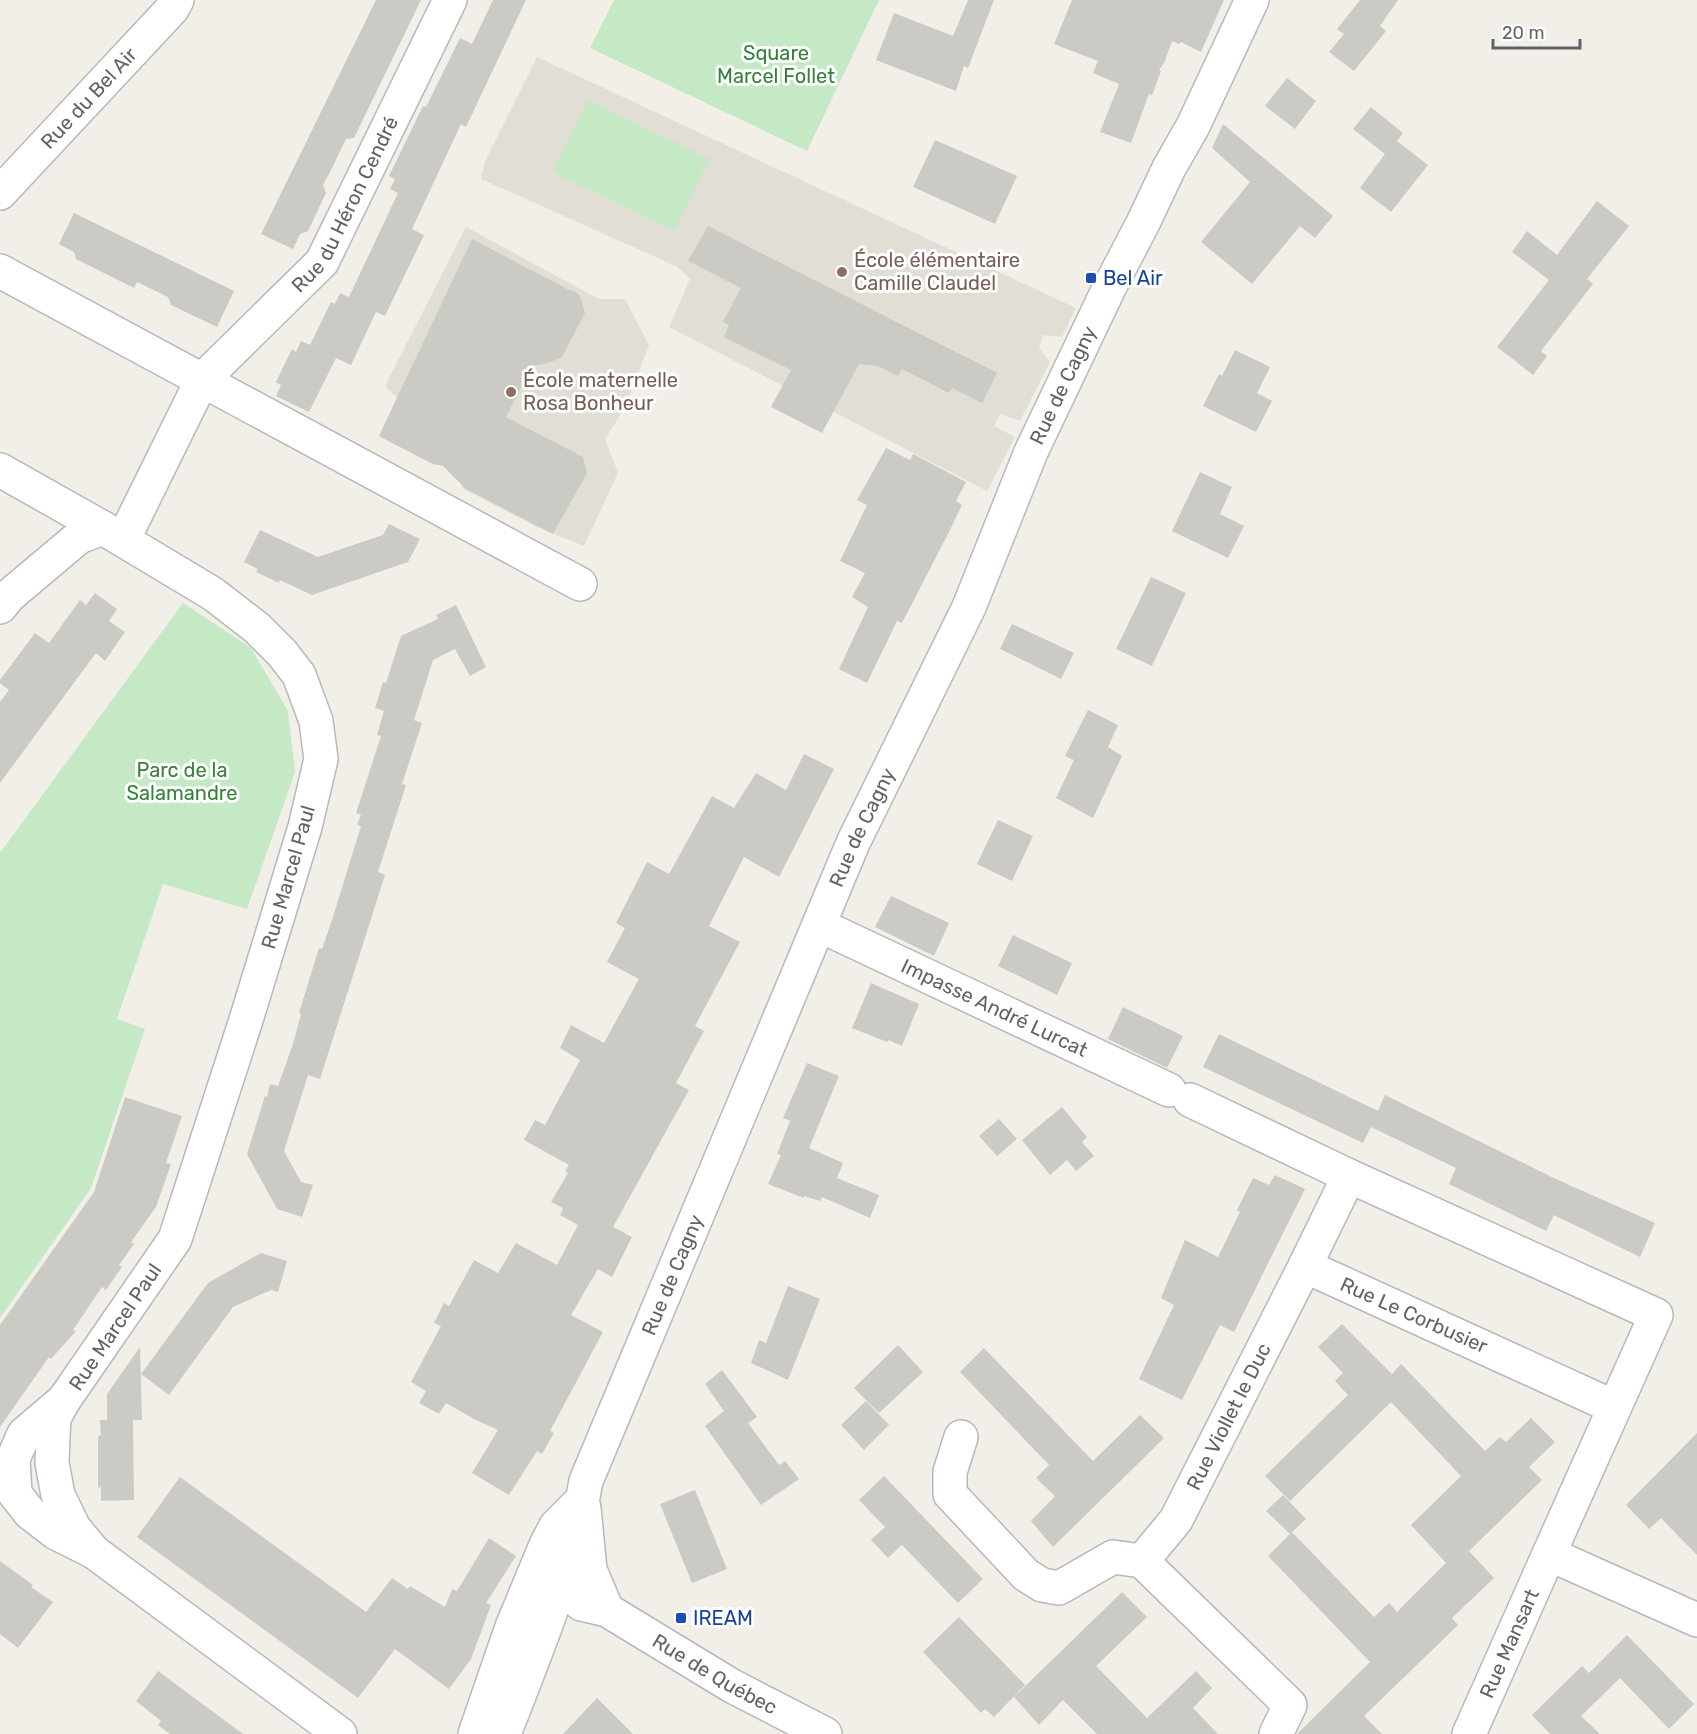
<svg xmlns="http://www.w3.org/2000/svg" width="1697" height="1734" font-family="Rubik,sans-serif">
	<style>
		.education { fill: #e1ded6 }
		.green { fill: #c5e8c5 }
		.building { fill: #cccac5 }
		.lines { fill: none; stroke-linecap: round; stroke-linejoin: round }
		.minor-casing { stroke: #b5b8bc; stroke-width: 36 }
		.tertiary-casing { stroke: #b5b8bc; stroke-width: 36 }
		.secondary-casing { stroke: #b6babf; stroke-width: 36 }
		.minor { stroke: #fff; stroke-width: 33 }
		.tertiary { stroke: #fff; stroke-width: 33 }
		.secondary { stroke: #fff; stroke-width: 33 }
		.education-dot { fill: #8d6e63; stroke: #fff; stroke-width: 2 }
		.transit-dot { fill: #1a4fb4; stroke: #fff; stroke-width: 2 }
		.labels { text-anchor: middle; dominant-baseline: central; stroke-width: 6; stroke-linejoin: round; paint-order: stroke }
		.park-label { font-size: 20px; fill: #348238; stroke: #fff }
		.street-label { font-size: 20px; fill: #5f6368; stroke: #fff }
		.education-label { font-size: 20px; fill: #785e54; stroke: #fff; text-anchor: start }
		.transit-label { font-size: 20px; fill: #164399; stroke: #fff; text-anchor: start }
	</style>
	<rect width="100%" height="100%" fill="#f1efe8"/>
	<path class="education" d="M 537,57 L 1076,308 L 1062,337 L 1043,335 L 1039,348 L 1050,362 L 1020,421 L 1000,414 L 994,426 L 1015,437 L 987,491 L 669,327 L 690,279 L 676,266 L 481,179 L 485,161 Z
		M 466,227 L 599,299 L 625,299 L 649,345 L 625,408 L 605,439 L 618,473 L 584,546 L 537,527 L 462,488 L 461,484 L 466,475 L 441,460 L 436,464 L 433,464 L 384,439 L 381,433 L 397,398 L 385,386 Z"/>
	<path class="green" d="M 614,0 L 879,0 L 807,151 L 590,48 Z
		M 588,100 L 709,159 L 674,231 L 553,172 Z
		M 183,603 L 251,648 L 288,711 L 295,772 L 247,909 L 163,884 L 117,1019 L 145,1029 L 91,1188 L 0,1318 L 0,853 Z"/>
	<path class="building" d="M 376,0 L 421,0 L 354,138 L 346,139 L 329,174 L 323,185 L 326,193 L 308,231 L 300,234 L 293,249 L 261,234 Z
		M 493,0 L 526,0 L 466,127 L 461,124 L 412,229 L 424,235 L 385,316 L 376,312 L 351,365 L 336,358 L 309,412 L 276,396 L 281,385 L 276,382 L 292,349 L 296,352 L 301,341 L 310,345 L 331,302 L 335,304 L 340,293 L 349,297 L 398,193 L 390,189 L 395,179 L 389,176 L 423,106 L 426,107 L 460,38 L 472,44 Z
		M 968,0 L 994,0 L 968,68 L 964,66 L 956,91 L 876,60 L 894,13 L 953,36 Z
		M 1072,0 L 1224,0 L 1201,52 L 1181,42 L 1179,44 L 1172,41 L 1164,63 L 1159,70 L 1161,71 L 1152,95 L 1149,94 L 1131,143 L 1100,132 L 1119,84 L 1093,73 L 1098,61 L 1054,44 Z
		M 1360,0 L 1398,0 L 1380,26 L 1386,31 L 1354,71 L 1329,52 L 1344,34 L 1337,29 Z
		M 1287,78 L 1316,101 L 1295,129 L 1265,106 Z
		M 1371,107 L 1403,133 L 1397,141 L 1428,165 L 1391,212 L 1360,188 L 1385,154 L 1353,129 Z
		M 1223,124 L 1333,216 L 1315,238 L 1300,226 L 1252,284 L 1201,242 L 1250,182 L 1212,148 Z
		M 935,140 L 1017,176 L 995,224 L 913,187 Z
		M 1597,201 L 1629,226 L 1587,279 L 1593,284 L 1541,351 L 1547,356 L 1533,375 L 1497,347 L 1549,280 L 1512,252 L 1527,231 L 1557,255 Z
		M 74,213 L 234,291 L 217,327 L 171,305 L 168,297 L 137,282 L 134,288 L 76,259 L 74,252 L 59,244 Z
		M 708,226 L 997,373 L 982,403 L 952,388 L 949,393 L 902,369 L 898,376 L 878,366 L 859,364 L 822,433 L 771,407 L 791,370 L 724,337 L 729,325 L 723,322 L 741,288 L 688,261 Z
		M 472,239 L 569,290 L 576,292 L 580,296 L 585,313 L 562,357 L 548,363 L 532,366 L 506,417 L 583,457 L 587,473 L 553,534 L 466,489 L 443,466 L 433,464 L 379,436 Z
		M 1235,350 L 1270,367 L 1257,393 L 1272,401 L 1256,432 L 1203,406 L 1219,374 L 1222,376 Z
		M 886,448 L 910,460 L 913,454 L 966,482 L 956,501 L 962,505 L 949,532 L 902,623 L 897,621 L 867,683 L 839,669 L 868,607 L 852,597 L 865,573 L 840,561 L 867,505 L 857,500 Z
		M 1200,472 L 1232,487 L 1220,514 L 1244,526 L 1228,558 L 1172,531 Z
		M 389,524 L 420,539 L 408,562 L 312,595 L 280,580 L 279,583 L 256,572 L 258,569 L 244,562 L 260,530 L 318,557 L 383,535 Z
		M 1151,577 L 1186,593 L 1152,666 L 1116,649 Z
		M 95,593 L 117,609 L 109,621 L 125,632 L 105,661 L 96,653 L 0,783 L 0,702 L 9,690 L 0,683 L 0,680 L 35,633 L 49,643 L 80,600 L 86,605 Z
		M 456,605 L 486,667 L 470,676 L 455,649 L 433,660 L 414,720 L 422,723 L 402,784 L 406,785 L 378,872 L 385,875 L 320,1079 L 308,1075 L 284,1151 L 301,1182 L 313,1185 L 302,1217 L 277,1209 L 247,1154 L 265,1096 L 267,1097 L 270,1084 L 278,1086 L 293,1044 L 301,1014 L 299,1013 L 302,1003 L 319,948 L 322,949 L 332,920 L 361,826 L 357,825 L 361,815 L 356,813 L 381,736 L 377,735 L 384,711 L 375,708 L 383,682 L 386,683 L 401,636 L 438,619 L 436,615 Z
		M 1012,624 L 1074,653 L 1061,679 L 1000,649 Z
		M 1088,710 L 1118,725 L 1108,747 L 1122,756 L 1093,818 L 1056,798 L 1074,760 L 1065,756 Z
		M 804,754 L 834,769 L 779,877 L 744,857 L 709,926 L 740,942 L 695,1026 L 704,1031 L 676,1083 L 689,1090 L 613,1227 L 632,1237 L 612,1277 L 598,1269 L 571,1315 L 603,1332 L 550,1431 L 554,1433 L 542,1454 L 537,1451 L 509,1495 L 472,1473 L 498,1430 L 474,1419 L 446,1403 L 439,1414 L 419,1403 L 426,1391 L 411,1382 L 441,1326 L 434,1323 L 444,1303 L 449,1306 L 474,1260 L 498,1273 L 516,1243 L 557,1265 L 578,1225 L 560,1215 L 563,1208 L 551,1202 L 568,1173 L 565,1171 L 569,1165 L 524,1140 L 535,1120 L 545,1125 L 580,1060 L 560,1048 L 571,1025 L 604,1043 L 639,979 L 607,962 L 625,928 L 616,923 L 647,862 L 669,874 L 712,796 L 734,808 L 756,773 L 786,790 Z
		M 998,820 L 1033,836 L 1012,881 L 977,864 Z
		M 891,896 L 949,923 L 934,956 L 875,927 Z
		M 1013,935 L 1072,963 L 1057,995 L 998,966 Z
		M 871,983 L 919,1004 L 902,1046 L 889,1040 L 887,1042 L 852,1028 Z
		M 1123,1007 L 1183,1036 L 1167,1068 L 1108,1039 Z
		M 1219,1034 L 1378,1111 L 1385,1095 L 1558,1180 L 1655,1223 L 1640,1257 L 1554,1215 L 1546,1231 L 1449,1184 L 1456,1168 L 1371,1127 L 1363,1143 L 1203,1067 Z
		M 807,1063 L 839,1076 L 809,1148 L 843,1163 L 837,1178 L 879,1195 L 870,1218 L 822,1197 L 820,1201 L 804,1196 L 804,1198 L 768,1184 L 781,1155 L 777,1154 L 790,1121 L 783,1118 Z
		M 125,1097 L 182,1116 L 166,1163 L 171,1164 L 156,1207 L 131,1242 L 134,1244 L 119,1265 L 122,1267 L 106,1290 L 102,1287 L 73,1330 L 76,1331 L 51,1359 L 49,1357 L 0,1427 L 0,1325 L 94,1192 Z
		M 1062,1107 L 1087,1137 L 1082,1142 L 1094,1156 L 1076,1171 L 1067,1160 L 1050,1175 L 1022,1140 Z
		M 999,1119 L 1017,1139 L 997,1156 L 979,1136 Z
		M 1275,1175 L 1305,1189 L 1234,1332 L 1220,1325 L 1182,1400 L 1139,1379 L 1174,1305 L 1161,1298 L 1185,1240 L 1218,1257 L 1240,1212 L 1237,1210 L 1253,1178 L 1269,1185 Z
		M 261,1253 L 287,1261 L 278,1292 L 271,1290 L 233,1307 L 169,1395 L 141,1374 L 208,1283 Z
		M 788,1286 L 820,1299 L 788,1380 L 751,1363 L 759,1340 L 766,1343 Z
		M 1342,1324 L 1392,1374 L 1401,1364 L 1485,1451 L 1500,1437 L 1506,1442 L 1531,1418 L 1555,1442 L 1529,1467 L 1542,1480 L 1469,1551 L 1494,1578 L 1452,1618 L 1458,1625 L 1364,1716 L 1382,1734 L 1297,1734 L 1370,1662 L 1268,1556 L 1292,1532 L 1374,1617 L 1389,1603 L 1397,1612 L 1446,1563 L 1411,1525 L 1461,1476 L 1391,1402 L 1290,1501 L 1265,1476 L 1348,1395 L 1335,1381 L 1343,1373 L 1318,1347 Z
		M 898,1345 L 923,1372 L 879,1413 L 854,1388 Z
		M 140,1347 L 142,1420 L 133,1420 L 134,1500 L 101,1501 L 101,1487 L 98,1488 L 98,1436 L 101,1435 L 100,1420 L 107,1420 L 107,1394 Z
		M 984,1348 L 1093,1461 L 1140,1415 L 1164,1438 L 1053,1547 L 1031,1521 L 1055,1496 L 1036,1478 L 1049,1465 L 960,1372 Z
		M 722,1370 L 757,1417 L 748,1423 L 779,1465 L 785,1461 L 799,1479 L 761,1505 L 705,1426 L 724,1411 L 705,1384 Z
		M 866,1401 L 889,1425 L 864,1450 L 841,1425 Z
		M 1697,1433 L 1697,1555 L 1661,1518 L 1649,1529 L 1626,1505 Z
		M 884,1476 L 983,1579 L 958,1603 L 902,1545 L 888,1558 L 871,1540 L 885,1527 L 859,1500 Z
		M 180,1477 L 366,1612 L 392,1578 L 408,1589 L 410,1586 L 445,1607 L 452,1589 L 457,1591 L 489,1538 L 516,1556 L 486,1603 L 491,1605 L 471,1659 L 449,1689 L 395,1649 L 358,1698 L 137,1537 Z
		M 695,1490 L 727,1569 L 692,1583 L 660,1504 Z
		M 1283,1495 L 1306,1519 L 1290,1534 L 1266,1511 Z
		M 0,1561 L 33,1585 L 31,1587 L 53,1602 L 18,1648 L 0,1634 Z
		M 1122,1592 L 1147,1617 L 1096,1666 L 1147,1718 L 1196,1671 L 1212,1688 L 1193,1708 L 1218,1734 L 1097,1734 L 1063,1700 L 1039,1725 L 1014,1697 Z
		M 959,1617 L 1025,1685 L 994,1717 L 985,1709 L 981,1713 L 923,1652 Z
		M 1627,1635 L 1694,1704 L 1669,1729 L 1620,1678 L 1581,1716 L 1600,1734 L 1550,1734 L 1532,1715 L 1582,1666 L 1589,1673 Z
		M 158,1671 L 243,1734 L 170,1734 L 158,1725 L 161,1721 L 136,1701 Z
		M 597,1698 L 633,1734 L 563,1734 Z"/>
	<g class="lines">
		<defs>
			<g id="minor">
				<path id="s1" d="M 0,193 L 172,9 L 177,0"/>
				<path d="M 0,271 L 580,584"/>
				<path d="M 0,470 L 103,528 L 213,594 L 257,628 L 282,653 L 299,675 L 316,721 L 321,759 L 305,827 L 246,1020 L 175,1239 L 64,1400 L 54,1418 L 53,1436 L 52,1463 L 58,1495 L 74,1528 L 94,1552"/>
				<path id="s2" d="M 123,540 L 202,380 L 322,262 L 450,0"/>
				<path d="M 0,607 L 9,596 L 79,537 L 103,528"/>
				<path id="s3" d="M 819,925 L 1169,1090"/>
				<path d="M 1190,1100 L 1349,1176"/>
				<path d="M 64,1400 L 24,1434 L 13,1459 L 15,1494 L 30,1513 L 56,1533 L 94,1552 L 340,1734"/>
				<path d="M 1614,1407 L 1305,1266 L 1349,1176 L 1656,1315 L 1549,1554 L 1697,1620"/>
				<path d="M 961,1437 L 950,1472 L 950,1494 L 1026,1575 L 1042,1585 L 1059,1588 L 1113,1557 L 1142,1561"/>
				<path id="s4" d="M 1276,1734 L 1290,1705 L 1142,1561 L 1176,1520 L 1305,1266"/>
				<path id="s5" d="M 1469,1734 L 1549,1554"/>
			</g>
			<g id="tertiary">
				<path d="M 584,1508 L 590,1570 L 607,1610"/>
				<path id="s6" d="M 549,1561 L 551,1568 L 560,1585 L 581,1604 L 607,1610 L 732,1686 L 825,1734"/>
			</g>
			<g id="secondary">
				<path d="M 475,1734 L 512,1627 L 546,1545 L 556,1526 L 578,1504"/>
				<path id="s7" d="M 504,1734 C 536,1652 571,1569 586,1481 L 853,843 L 969,607 L 1031,452 L 1110,286 L 1143,223 L 1169,168 L 1193,126 L 1252,0"/>
			</g>
		</defs>
		<use href="#minor" class="minor-casing"/>
		<use href="#tertiary" class="tertiary-casing"/>
		<use href="#secondary" class="secondary-casing"/>
		<use href="#minor" class="minor"/>
		<use href="#tertiary" class="tertiary"/>
		<use href="#secondary" class="secondary"/>
	</g>
	<g class="education-dot">
		<circle cx="842" cy="272" r="6"/>
		<circle cx="511" cy="392" r="6"/>
	</g>
	<g class="transit-dot">
		<rect x="1085" y="272" width="12" height="12" rx="3"/>
		<rect x="675" y="1612" width="12" height="12" rx="3"/>
	</g>
	<g class="labels">
		<g class="park-label">
			<text x="776" y="53">Square<tspan x="776" dy="23">Marcel Follet</tspan></text>
			<text x="182" y="770">Parc de la<tspan x="182" dy="23">Salamandre</tspan></text>
		</g>
		<g class="street-label">
			<text stroke="none"><textPath href="#s1" startOffset="130">Rue du Bel Air</textPath></text>
			<text stroke="none"><textPath href="#s2" startOffset="408">Rue du Héron Cendré</textPath></text>
			<text stroke="none"><textPath href="#s7" startOffset="1462">Rue de Cagny</textPath></text>
			<text stroke="none"><textPath href="#s7" startOffset="976">Rue de Cagny</textPath></text>
			<text transform="translate(288 877) rotate(-74)">Rue Marcel Paul</text>
			<text stroke="none"><textPath href="#s3" startOffset="194">Impasse André Lurcat</textPath></text>
			<text stroke="none"><textPath href="#s7" startOffset="490">Rue de Cagny</textPath></text>
			<text transform="translate(1414 1315) rotate(24)">Rue Le Corbusier</text>
			<text transform="translate(115 1327) rotate(-56)">Rue Marcel Paul</text>
			<text stroke="none"><textPath href="#s4" startOffset="408">Rue Viollet le Duc</textPath></text>
			<text stroke="none"><textPath href="#s5" startOffset="99">Rue Mansart</textPath></text>
			<text stroke="none"><textPath href="#s6" startOffset="207">Rue de Québec</textPath></text>
		</g>
		<g class="education-label">
			<text x="854" y="260">École élémentaire<tspan x="854" dy="23">Camille Claudel</tspan></text>
			<text x="523" y="380">École maternelle<tspan x="523" dy="23">Rosa Bonheur</tspan></text>
		</g>
		<g class="transit-label">
			<text x="1103" y="278">Bel Air</text>
			<text x="693" y="1618">IREAM</text>
		</g>
	</g>
	<path d="M1493 39v9h87v-9" fill="none" stroke="#5f6368" stroke-width="3"/>
	<text x="1502" y="39" font-size="18" fill="#5f6368" stroke="#ffffff" stroke-width="4.5" paint-order="stroke">20 m</text>
</svg>
